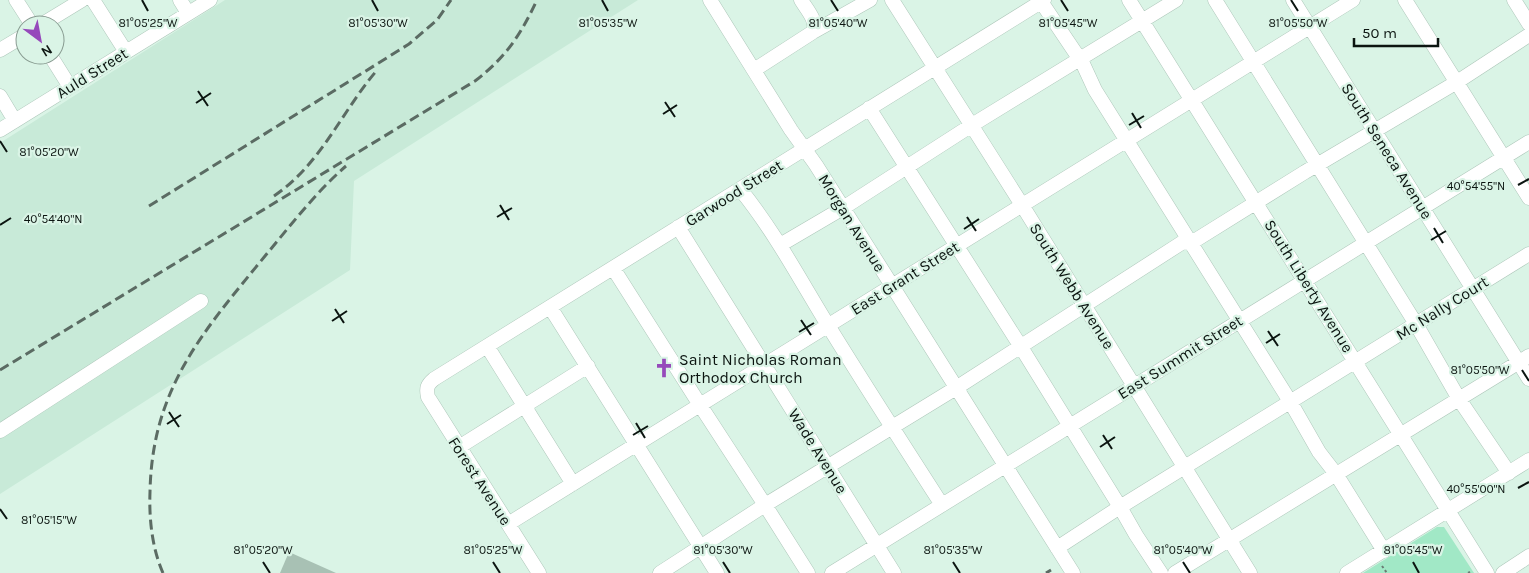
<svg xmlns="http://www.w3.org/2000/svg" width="1529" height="573" font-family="Karla,sans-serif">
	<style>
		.built { fill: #c8ead8 }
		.green { fill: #a1e8c6 }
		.building { fill: #a8c1b4 }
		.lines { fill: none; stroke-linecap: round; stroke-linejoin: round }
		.minor-casing { stroke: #aec7ba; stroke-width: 15 }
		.path { stroke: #6a7b73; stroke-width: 2; stroke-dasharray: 2.5 2.5; stroke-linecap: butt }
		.minor { stroke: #fff; stroke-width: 14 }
		.rail { stroke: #5b6b63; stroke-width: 3; stroke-dasharray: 10 5; stroke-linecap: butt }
		.ticks { fill: none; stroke: #0c1511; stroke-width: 2 }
		.labels { text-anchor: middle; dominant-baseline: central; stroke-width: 4.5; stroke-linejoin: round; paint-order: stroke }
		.street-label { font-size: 16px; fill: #0c1511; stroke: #daf4e6 }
		.poi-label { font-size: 16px; fill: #0c1511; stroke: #daf4e6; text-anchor: start }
		.ticks-label { font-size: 12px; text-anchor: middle; fill: #0c1511; stroke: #daf4e6; stroke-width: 4.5; stroke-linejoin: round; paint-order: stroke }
	</style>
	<rect width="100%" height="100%" fill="#daf4e6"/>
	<path class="built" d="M 225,0 L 638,0 L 354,181 L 350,270 L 0,494 L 0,143 Z"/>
	<path class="green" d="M 1437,527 L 1444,527 L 1474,573 L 1363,573 Z"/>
	<path class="building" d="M 289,552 L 336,573 L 280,573 Z"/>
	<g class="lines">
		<defs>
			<path id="minor" d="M 16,0 L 32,25
				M 93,0 L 126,52
				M 180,0 L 188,13
				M 710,0 L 791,130 L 816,165 L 1073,573
				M 892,0 L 1022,205 L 1250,573
				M 1040,0 L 1083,64 L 1095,90 L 1291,403 L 1319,452 L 1336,474 L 1384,551
				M 1129,0 L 1487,573
				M 1215,0 L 1416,324 L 1459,399 L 1509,473
				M 1293,0 L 1529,379
				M 1405,0 L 1529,198
				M 1514,0 L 1529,24
				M 41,25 L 82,0
				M 813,32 L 870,0
				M 0,50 L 25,35
				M 50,55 L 70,87
				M 754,70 L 813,32 C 818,21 807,10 801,0
				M 0,96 L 15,121
				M 869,108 L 1021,347 L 1120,507 L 1057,548
				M 0,130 L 210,0
				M 740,189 C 775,232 800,280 829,327 C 866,387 904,446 942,505
				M 678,227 L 894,573
				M 780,245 L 843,208 L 972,125 L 1176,0
				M 613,268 L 700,405 L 765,505 L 956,388 L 1183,242 L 1191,243 L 1305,172 L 1457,82 L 1529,35
				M 550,307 L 717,573
				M 487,346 L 573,484
				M 0,431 L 201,301
				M 459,447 L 588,366
				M 508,524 L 1353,0
				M 539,573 L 428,397 C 426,388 427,385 434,379 L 1044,0
				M 660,573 L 765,505 L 808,573
				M 832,573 L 1529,142
				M 1161,573 L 1136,535 L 1120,507 L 1529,254
				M 1175,573 L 1529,356
				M 1347,573 L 1529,460
				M 1503,573 L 1529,556"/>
		</defs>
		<use href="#minor" class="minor-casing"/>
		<path class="path" d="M 1382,566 L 1387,573
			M 1468,573 L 1470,572"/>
		<use href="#minor" class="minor"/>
		<path class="rail" d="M 274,196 C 322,163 341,112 378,69
			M 149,206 L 409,44 L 437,20 L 451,0
			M 0,370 L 475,81 C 506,57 520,36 537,0
			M 163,573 C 152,548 149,519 150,492 C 152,388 203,332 265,256 C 291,225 316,192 346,166
			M 1046,573 L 1051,570"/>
	</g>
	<path class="ticks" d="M 142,0 L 148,11M 372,0 L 378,11M 602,0 L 608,11M 831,0 L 838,11M 1061,0 L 1068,11M 1291,0 L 1298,11M 198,91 L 208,106M 665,102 L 675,117M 196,103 L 211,93M 1132,113 L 1141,128M 663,114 L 677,105M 1129,125 L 1144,116M 0,141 L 7,152M 1518,185 L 1529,179M 500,205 L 509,220M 497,217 L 512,208M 967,217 L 976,231M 0,225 L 11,218M 1434,228 L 1443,243M 964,229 L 979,219M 1431,240 L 1446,231M 335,309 L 344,323M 801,320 L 811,335M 332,321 L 347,311M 1268,331 L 1278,346M 799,332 L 814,323M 1266,343 L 1280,334M 1522,370 L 1529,381M 169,412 L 179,427M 636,423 L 645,438M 167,424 L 181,415M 633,435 L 648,426M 1103,435 L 1112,449M 1100,447 L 1115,437M 1518,488 L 1529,482M 0,509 L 7,519M 263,562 L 270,573M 493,562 L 500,573M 723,562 L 730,573M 953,562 L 960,573M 1183,562 L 1190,573M 1413,562 L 1419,573"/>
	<defs>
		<symbol id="church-bare" viewBox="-9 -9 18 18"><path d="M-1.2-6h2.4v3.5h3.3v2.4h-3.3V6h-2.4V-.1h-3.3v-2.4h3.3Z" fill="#9649bb" stroke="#daf4e6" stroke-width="2.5" paint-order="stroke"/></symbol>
	</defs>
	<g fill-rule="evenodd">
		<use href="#church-bare" x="650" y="354" width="28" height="28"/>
	</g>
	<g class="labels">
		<g class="street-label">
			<text transform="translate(92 73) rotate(-32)">Auld Street</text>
			<text transform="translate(1387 151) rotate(58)">South Seneca Avenue</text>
			<text transform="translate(734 193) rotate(-32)">Garwood Street</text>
			<text transform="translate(852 223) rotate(58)">Morgan Avenue</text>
			<text transform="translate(905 278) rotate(-32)">East Grant Street</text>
			<text transform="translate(1072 286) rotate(58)">South Webb Avenue</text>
			<text transform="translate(1309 286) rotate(58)">South Liberty Avenue</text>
			<text transform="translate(1442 308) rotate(-32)">Mc Nally Court</text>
			<text transform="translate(1180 357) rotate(-32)">East Summit Street</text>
			<text transform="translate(818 451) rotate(58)">Wade Avenue</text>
			<text transform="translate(480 481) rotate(57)">Forest Avenue</text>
		</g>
		<g class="poi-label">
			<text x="679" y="359">Saint Nicholas Roman<tspan x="679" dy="18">Orthodox Church</tspan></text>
		</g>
	</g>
	<g class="ticks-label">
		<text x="1298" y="27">81°05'50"W</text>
		<text x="148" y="27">81°05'25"W</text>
		<text x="378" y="27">81°05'30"W</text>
		<text x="608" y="27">81°05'35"W</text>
		<text x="838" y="27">81°05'40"W</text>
		<text x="1068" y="27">81°05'45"W</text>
		<text x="49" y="156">81°05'20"W</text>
		<text x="1476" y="190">40°54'55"N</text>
		<text x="53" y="223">40°54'40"N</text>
		<text x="1480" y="374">81°05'50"W</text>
		<text x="1476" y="493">40°55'00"N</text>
		<text x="49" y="524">81°05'15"W</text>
		<text x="263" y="554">81°05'20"W</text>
		<text x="493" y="554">81°05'25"W</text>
		<text x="723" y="554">81°05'30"W</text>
		<text x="953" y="554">81°05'35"W</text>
		<text x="1183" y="554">81°05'40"W</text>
		<text x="1413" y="554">81°05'45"W</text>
	</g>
	<g transform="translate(40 40) rotate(148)"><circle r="24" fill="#daf4e6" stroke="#889b91"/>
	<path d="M0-4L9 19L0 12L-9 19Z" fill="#9649bb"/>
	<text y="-8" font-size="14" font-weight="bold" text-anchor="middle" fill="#0c1511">N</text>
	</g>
	<path d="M1354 38v8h84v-8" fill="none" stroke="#0c1511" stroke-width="2.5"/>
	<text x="1362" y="38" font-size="15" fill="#0c1511" stroke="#daf4e6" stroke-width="4" paint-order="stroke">50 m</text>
</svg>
